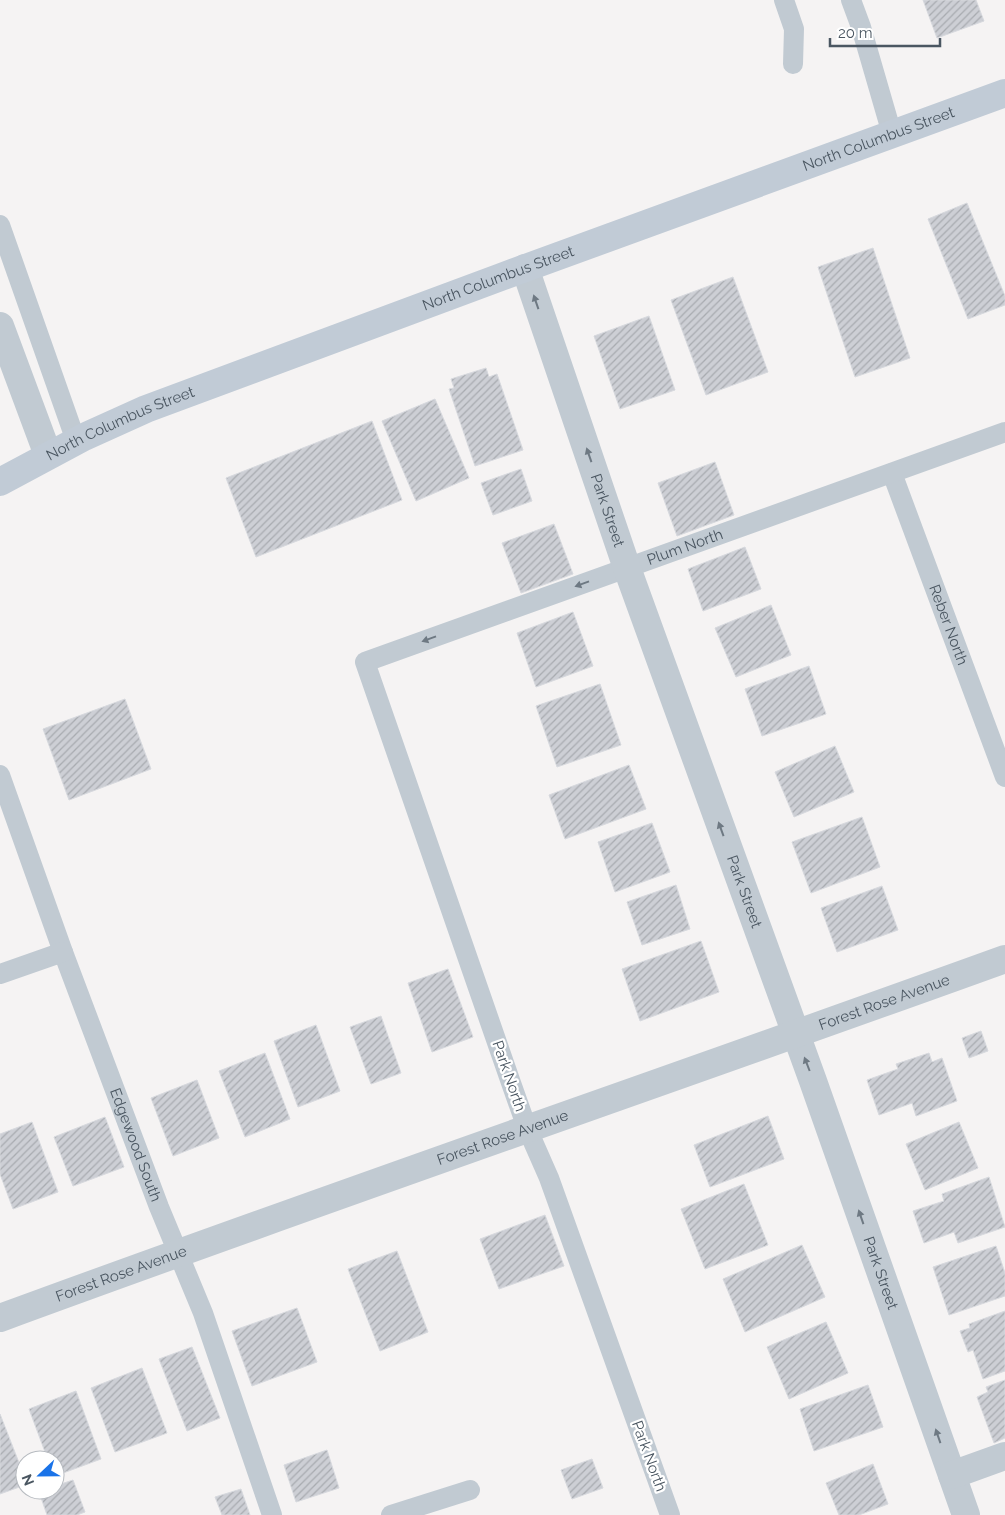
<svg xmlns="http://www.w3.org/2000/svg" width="1005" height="1515" font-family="Raleway,sans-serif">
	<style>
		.building { fill: url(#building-hatch); stroke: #d7d9de }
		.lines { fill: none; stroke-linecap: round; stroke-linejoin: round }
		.service { stroke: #c1cad2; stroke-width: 20 }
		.minor { stroke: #c1cad2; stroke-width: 28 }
		.secondary { stroke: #c1cbd6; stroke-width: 28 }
		.oneway { fill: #6e7983 }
		.labels { text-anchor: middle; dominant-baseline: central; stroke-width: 4.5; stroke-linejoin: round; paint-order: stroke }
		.street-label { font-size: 15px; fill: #4a5661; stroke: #fff }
	</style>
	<defs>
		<pattern id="building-hatch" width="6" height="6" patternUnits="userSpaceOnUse" patternTransform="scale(1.25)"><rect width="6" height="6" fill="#cdcfd5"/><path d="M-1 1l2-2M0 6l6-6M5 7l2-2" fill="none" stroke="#a8abb0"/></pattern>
	</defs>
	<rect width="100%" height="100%" fill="#f5f3f3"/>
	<path class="building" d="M 923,0 L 976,0 L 984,21 L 937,38 Z
		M 967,203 L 1005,296 L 1005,305 L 968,319 L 928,219 Z
		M 873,248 L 910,358 L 855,377 L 818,267 Z
		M 733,277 L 768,372 L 706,395 L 671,300 Z
		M 649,316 L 675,390 L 620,409 L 594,336 Z
		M 486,368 L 489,377 L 497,374 L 523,450 L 475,466 L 449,389 L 454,388 L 451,379 Z
		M 435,399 L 469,478 L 416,501 L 382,421 Z
		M 372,421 L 402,500 L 256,557 L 226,478 Z
		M 715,462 L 734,515 L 677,536 L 658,483 Z
		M 521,469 L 532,501 L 493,515 L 481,483 Z
		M 554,524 L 573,574 L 521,593 L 502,543 Z
		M 745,547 L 761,589 L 703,611 L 688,569 Z
		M 771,605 L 791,655 L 736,677 L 715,628 Z
		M 573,612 L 593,666 L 536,687 L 517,633 Z
		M 809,666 L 826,714 L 762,736 L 745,689 Z
		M 600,684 L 621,745 L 557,767 L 536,706 Z
		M 125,699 L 151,769 L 69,800 L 43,729 Z
		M 835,746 L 854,792 L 794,817 L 775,772 Z
		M 629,765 L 646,809 L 565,839 L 549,795 Z
		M 862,817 L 880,867 L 811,893 L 792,842 Z
		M 652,823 L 670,872 L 615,892 L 598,842 Z
		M 676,885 L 690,929 L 642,945 L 627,902 Z
		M 882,886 L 898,930 L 837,952 L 821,908 Z
		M 701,941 L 719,992 L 640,1021 L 622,969 Z
		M 448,969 L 473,1037 L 432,1052 L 408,983 Z
		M 381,1016 L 401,1073 L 371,1084 L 350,1027 Z
		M 316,1025 L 340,1091 L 298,1107 L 274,1041 Z
		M 981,1031 L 988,1051 L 969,1058 L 962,1038 Z
		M 265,1053 L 290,1119 L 245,1137 L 219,1071 Z
		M 929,1053 L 932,1062 L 942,1058 L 957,1101 L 916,1116 L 912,1103 L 879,1115 L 867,1080 L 898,1069 L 896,1064 Z
		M 197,1080 L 219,1138 L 173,1156 L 151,1098 Z
		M 768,1116 L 784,1159 L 710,1187 L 694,1145 Z
		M 105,1117 L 124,1167 L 73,1186 L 54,1137 Z
		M 32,1122 L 58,1192 L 13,1209 L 0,1174 L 0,1134 Z
		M 959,1122 L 978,1168 L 925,1190 L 906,1144 Z
		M 989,1177 L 1005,1227 L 958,1243 L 954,1232 L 924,1243 L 913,1211 L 944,1201 L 942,1194 Z
		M 744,1184 L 768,1245 L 705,1269 L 681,1209 Z
		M 545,1215 L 564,1266 L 499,1289 L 480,1239 Z
		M 802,1245 L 825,1297 L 745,1332 L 723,1279 Z
		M 996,1246 L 1005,1273 L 1005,1296 L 949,1315 L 933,1267 Z
		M 397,1251 L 428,1332 L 380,1351 L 348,1269 Z
		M 297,1308 L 317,1362 L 252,1386 L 232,1331 Z
		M 1005,1311 L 1005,1371 L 983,1379 L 973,1350 L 968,1352 L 960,1331 L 970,1328 L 969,1324 Z
		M 826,1322 L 848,1373 L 789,1399 L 767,1347 Z
		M 192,1347 L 220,1418 L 187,1431 L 159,1359 Z
		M 142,1368 L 167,1433 L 115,1452 L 91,1388 Z
		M 1005,1380 L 1005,1438 L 994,1443 L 977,1397 L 988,1392 L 986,1387 Z
		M 868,1385 L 883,1427 L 814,1451 L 800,1409 Z
		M 76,1391 L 101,1459 L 55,1476 L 55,1460 L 48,1460 L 29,1409 Z
		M 0,1414 L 25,1478 L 25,1485 L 0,1494 Z
		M 327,1450 L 339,1488 L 296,1502 L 284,1465 Z
		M 592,1459 L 603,1488 L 572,1499 L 561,1470 Z
		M 873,1464 L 888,1504 L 859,1515 L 839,1515 L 826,1483 Z
		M 73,1480 L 85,1512 L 77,1515 L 47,1515 L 39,1492 L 45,1490 L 55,1490 L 55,1486 Z
		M 241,1489 L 250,1515 L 222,1515 L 215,1497 Z"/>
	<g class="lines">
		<g class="service">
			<path d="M 784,0 L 794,29 L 793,64"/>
			<path d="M 851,0 L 861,27 L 892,134"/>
			<path d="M 0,225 L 76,441"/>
			<path id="s1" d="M 892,473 L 1005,777"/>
			<path id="s2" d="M 0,775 L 63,952 L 159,1207 L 203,1313 L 272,1515"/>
			<path d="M 0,974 L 63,952"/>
			<path d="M 391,1515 L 470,1490"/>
			<path id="s3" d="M 670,1515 L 549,1178 L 527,1128 L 510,1080 L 365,662 L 1005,432"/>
		</g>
		<g class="minor">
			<path id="s4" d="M 525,268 L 627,568 L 813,1081 L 966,1515"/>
			<path d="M 0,326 L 48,455"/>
			<path id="s5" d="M 0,1318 C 334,1195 670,1080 1005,959"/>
			<path d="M 952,1475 L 1005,1456"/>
		</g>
		<path class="secondary" id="s6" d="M 0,482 L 84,437 L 146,409 L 501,277 L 1005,93"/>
	</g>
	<defs><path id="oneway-solid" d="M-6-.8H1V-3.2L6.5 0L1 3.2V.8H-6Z" transform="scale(1.25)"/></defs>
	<g class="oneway">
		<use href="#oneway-solid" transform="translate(536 302) rotate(-109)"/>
		<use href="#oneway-solid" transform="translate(589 455) rotate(-109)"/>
		<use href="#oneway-solid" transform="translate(582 584) rotate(160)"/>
		<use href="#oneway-solid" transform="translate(429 639) rotate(160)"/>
		<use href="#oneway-solid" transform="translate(721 829) rotate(-110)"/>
		<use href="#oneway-solid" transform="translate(807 1064) rotate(-111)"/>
		<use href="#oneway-solid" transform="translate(861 1217) rotate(-109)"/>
		<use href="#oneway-solid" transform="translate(938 1436) rotate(-109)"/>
	</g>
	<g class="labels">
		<g class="street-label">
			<text stroke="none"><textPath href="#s6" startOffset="944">North Columbus Street</textPath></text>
			<text stroke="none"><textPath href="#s6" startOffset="539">North Columbus Street</textPath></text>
			<text stroke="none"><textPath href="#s6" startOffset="134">North Columbus Street</textPath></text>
			<text stroke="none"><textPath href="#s4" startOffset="256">Park Street</textPath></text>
			<text stroke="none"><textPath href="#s3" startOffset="1246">Plum North</textPath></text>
			<text stroke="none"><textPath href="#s1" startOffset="162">Reber North</textPath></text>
			<text stroke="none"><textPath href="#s4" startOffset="661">Park Street</textPath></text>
			<text stroke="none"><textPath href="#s5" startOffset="939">Forest Rose Avenue</textPath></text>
			<text transform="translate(509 1076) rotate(71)">Park North</text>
			<text stroke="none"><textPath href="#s5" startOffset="534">Forest Rose Avenue</textPath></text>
			<text stroke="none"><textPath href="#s2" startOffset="394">Edgewood South</textPath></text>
			<text stroke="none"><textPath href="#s4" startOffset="1066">Park Street</textPath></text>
			<text stroke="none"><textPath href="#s5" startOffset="129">Forest Rose Avenue</textPath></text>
			<text transform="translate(649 1456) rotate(70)">Park North</text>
		</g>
	</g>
	<g transform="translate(40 1475) rotate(248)"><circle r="24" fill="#ffffff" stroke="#b7bbc0"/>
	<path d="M0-4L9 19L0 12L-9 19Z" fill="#1a73e8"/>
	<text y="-8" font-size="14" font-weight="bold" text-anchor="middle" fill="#4a5661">N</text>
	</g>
	<path d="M830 38v8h110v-8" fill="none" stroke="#4a5661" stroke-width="2.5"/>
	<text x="838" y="38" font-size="15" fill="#4a5661" stroke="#ffffff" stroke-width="4" paint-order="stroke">20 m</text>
</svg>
